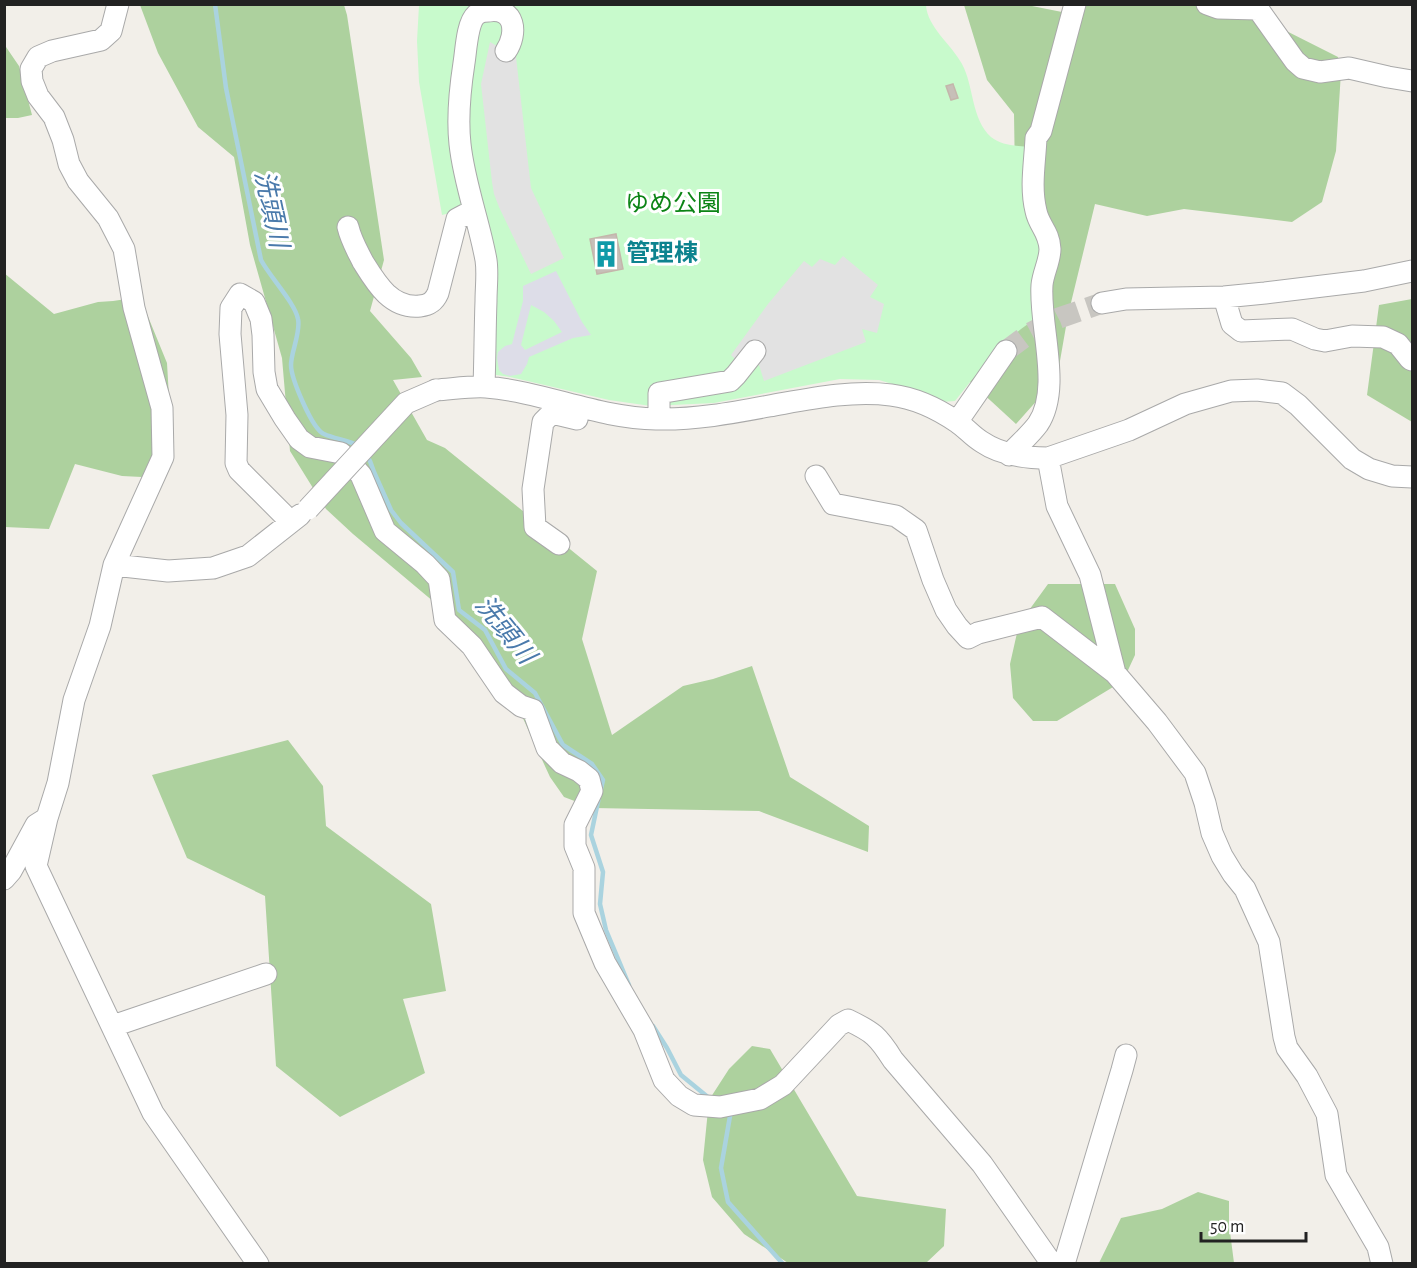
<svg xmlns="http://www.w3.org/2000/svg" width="1417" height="1268" font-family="'Alegreya Sans','Noto Sans JP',sans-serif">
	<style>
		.forest { fill: #add19e }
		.park { fill: #c8facc }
		.parking { fill: #e2e2e2 }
		.plaza { fill: #dddde8; fill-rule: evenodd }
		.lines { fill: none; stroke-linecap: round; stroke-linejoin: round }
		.stream { stroke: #aad3df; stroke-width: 4.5 }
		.building { fill: #c7bfb8; stroke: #c4b6ab; stroke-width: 1.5 }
		.minor-tunnel { stroke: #c8c6c1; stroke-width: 21; stroke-dasharray: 21 10; stroke-linecap: butt }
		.minor-casing { stroke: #a9a9a9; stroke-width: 23 }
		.minor { stroke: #fff; stroke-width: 21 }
		.minor-bridge-casing { stroke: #a9a9a9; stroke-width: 23; stroke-linecap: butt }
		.minor-bridge { stroke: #fff; stroke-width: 21 }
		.labels { text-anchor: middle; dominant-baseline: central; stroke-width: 6; stroke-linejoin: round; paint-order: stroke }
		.park-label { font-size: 24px; fill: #0c8416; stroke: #fff }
		.culture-label { font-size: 24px; font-weight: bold; fill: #0d838f; stroke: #fff; text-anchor: start }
		.water-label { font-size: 26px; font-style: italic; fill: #4a7aab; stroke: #fff }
	</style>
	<rect width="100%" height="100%" fill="#f2efe9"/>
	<path class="forest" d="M 1070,4 L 1235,5 L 1338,57 L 1341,72 L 1336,151 L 1322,202 L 1292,222 L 1184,209 L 1147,216 L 1095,204 L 1068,315 L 1057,378 L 1016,424 L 929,344 L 1016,240 L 1014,114 L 987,80 L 964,5 L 1027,5 L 1062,12 Z
		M 140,5 L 344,5 L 347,15 L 384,260 L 370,311 L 411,358 L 422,377 L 393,380 L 427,440 L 445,448 L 597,571 L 582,639 L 612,735 L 683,686 L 713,679 L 752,666 L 790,777 L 869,826 L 868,852 L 759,811 L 593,808 L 564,797 L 550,777 L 509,688 L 434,602 L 353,534 L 326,509 L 290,451 L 282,358 L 250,245 L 234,157 L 198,127 L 158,53 Z
		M 4,44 L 19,66 L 32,115 L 18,118 L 5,118 Z
		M 4,273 L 54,314 L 98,302 L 113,301 L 140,297 L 167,363 L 172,449 L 142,477 L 122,476 L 75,464 L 49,529 L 5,527 Z
		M 1412,299 L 1412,422 L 1367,395 L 1379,305 Z
		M 1048,584 L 1115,584 L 1135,629 L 1135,655 L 1123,681 L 1057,721 L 1033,721 L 1013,698 L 1010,664 L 1019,624 Z
		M 288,740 L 323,786 L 326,826 L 431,904 L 446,991 L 403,999 L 425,1073 L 340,1117 L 276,1066 L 265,896 L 187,858 L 152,775 Z
		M 752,1046 L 770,1049 L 857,1196 L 946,1209 L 944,1246 L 926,1263 L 788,1263 L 744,1234 L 712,1197 L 703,1160 L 709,1100 L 729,1069 Z
		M 1198,1192 L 1229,1201 L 1229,1224 L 1234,1263 L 1099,1263 L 1121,1218 L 1162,1209 Z"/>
	<path class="park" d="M 419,5 L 926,5 C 927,27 952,45 962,64 C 974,86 971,119 991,137 C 1002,146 1018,146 1032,147 L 1040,244 L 1036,278 L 1037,318 C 1004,338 979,371 955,401 L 941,402 L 916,391 L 879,380 L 840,379 L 714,403 L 651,406 L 609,400 L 510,377 L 476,372 L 479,263 L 465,209 L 442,215 L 419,82 L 417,41 Z"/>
	<path class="parking" d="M 490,42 L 516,57 L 531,188 L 564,258 L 531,274 L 499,207 L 494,194 L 492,182 L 481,84 Z
		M 843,256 L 878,285 L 870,297 L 884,304 L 877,333 L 862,329 L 866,342 L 764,381 L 759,365 L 739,363 L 731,355 L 768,304 L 804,261 L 812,267 L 820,259 L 835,265 Z"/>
	<path class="plaza" d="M 556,271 L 582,322 L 591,335 L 573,338 L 529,357 L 527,364 L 521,374 L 510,376 L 503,374 L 499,370 L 497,358 L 498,352 L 505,346 L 512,344 L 523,301 L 523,286 ZM 531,305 L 544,312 L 554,321 L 562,332 L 525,350 L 521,345 Z"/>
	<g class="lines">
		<path class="stream" d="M 215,4 L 226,88 L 261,260 C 270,277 295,303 298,319 C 301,332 291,352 291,365 C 291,378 312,429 324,434 C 335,439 348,440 359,446
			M 366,455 L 370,461 L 374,472 L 391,510 L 401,523 L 453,572 L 459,610 L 485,630 L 506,669 L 535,693 L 563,745 L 592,764 L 603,780 L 601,789
			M 599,797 L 591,835 L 603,872 L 600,904 L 606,930 L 629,985
			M 653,1026 L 667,1048 L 681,1075 L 709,1098
			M 725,1112 L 730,1116 L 721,1168 L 728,1202 L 783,1264"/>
	</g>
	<path class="building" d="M 953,84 L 958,98 L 951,100 L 946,86 Z
		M 616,234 L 623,269 L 597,274 L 590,239 Z"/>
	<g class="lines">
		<path class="minor-tunnel" d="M 1006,351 L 1030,333 L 1059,318 L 1102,303"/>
		<defs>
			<path id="minor" d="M 118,4 L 111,31 L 101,40 L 52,51 L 38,57 L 31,69 L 32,81 L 38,96 L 54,117 L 63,140 L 69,164 L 78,181 L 108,218 L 124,249 L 134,308 L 162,408 L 163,457 L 114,565 L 100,626 L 74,700 L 58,783 L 47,818 L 36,866 L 153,1113 L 258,1264
				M 1207,4 L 1218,8 L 1258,9 L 1295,61 L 1303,68 L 1320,72 L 1349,68 L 1388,77 L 1412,81
				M 348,227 C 351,240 357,250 363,262 C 376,283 391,309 420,306 C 429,305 434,302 438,293 L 457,219 L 474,210
				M 1224,297 L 1232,324 L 1241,331 L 1292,329 L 1315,339 L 1325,341 L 1352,336 L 1383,337 L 1398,344 L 1410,359 L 1412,360
				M 1102,303 L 1126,299 L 1224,297 L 1265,293 L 1364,281 L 1412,271
				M 484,387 C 485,358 485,329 486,301 C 486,287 488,273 486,260 C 479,221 464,183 460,144 C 457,117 460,89 464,63 C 466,51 467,23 476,15 C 479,12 484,11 489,11 C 515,7 518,33 506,51
				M 436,390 C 452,389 470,386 486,387 C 544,392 598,418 656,419 C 694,420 732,413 769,406 C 809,399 849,390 891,395 C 915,398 938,409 957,422 C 966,428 973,437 982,442 C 1001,455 1025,458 1048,458 L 1129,430 L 1185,404 L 1231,391 L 1257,390 L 1282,393 L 1298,405 L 1352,459 L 1369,469 L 1392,476 L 1412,477
				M 659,419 L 659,393 L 730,381 L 736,375 L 755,351
				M 957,422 L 1006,351
				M 1009,455 C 1018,445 1030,435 1038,424 C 1062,388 1039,326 1042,285 C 1043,273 1050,261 1050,249 C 1049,231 1039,226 1036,211 C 1030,187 1035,162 1036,138 L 1041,131 L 1075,4
				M 1048,458 L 1057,506 L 1090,575 L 1115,673 L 1157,722 L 1195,773 L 1205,803 L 1212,833 L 1222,856 L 1233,874 L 1245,889 L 1269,942 L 1284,1037 L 1287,1048 L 1307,1076 L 1327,1114 L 1336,1175 L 1378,1247 L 1382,1264
				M 816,476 L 833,504 L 896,516 L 916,530 L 933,580 L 946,610 L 957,626 L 968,638 L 978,633 L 1042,617 L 1115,673
				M 291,522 L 239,470 L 236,463 L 237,415 L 230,334 L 231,308 L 240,294 L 254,302 L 261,319 L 263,335 L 264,372 L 267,389 L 285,419 L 299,439 L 310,447 L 341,453 L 361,475 L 385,531 L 425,564 L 439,579 L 445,620 L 472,646 L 504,693 L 521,706 L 533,710 L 547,748 L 562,763 L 579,771 L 589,779 L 592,791 L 575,825 L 575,846 L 584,868 L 584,913 L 605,963 L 644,1030 L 664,1080 L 679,1096 L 694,1105 L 720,1107 L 760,1099 L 783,1085 L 839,1025 L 848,1020 C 873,1032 878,1036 893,1060 L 982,1164 L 1052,1264
				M 559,544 L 535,527 L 533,489 L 543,422 L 552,413 L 577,419
				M 114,565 L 168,571 L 213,568 L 248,556 L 300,515
				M 4,879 L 11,871 L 36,825 L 44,820
				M 113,1026 L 266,974
				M 1064,1264 L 1122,1070 L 1126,1055"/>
		</defs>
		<use href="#minor" class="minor-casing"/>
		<use href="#minor" class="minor"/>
		<defs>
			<path id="minor-bridge" d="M 308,509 L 406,403 L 436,390"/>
		</defs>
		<use href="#minor-bridge" class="minor-bridge-casing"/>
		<use href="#minor-bridge" class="minor-bridge"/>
	</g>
	<defs>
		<symbol id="building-bare" viewBox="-9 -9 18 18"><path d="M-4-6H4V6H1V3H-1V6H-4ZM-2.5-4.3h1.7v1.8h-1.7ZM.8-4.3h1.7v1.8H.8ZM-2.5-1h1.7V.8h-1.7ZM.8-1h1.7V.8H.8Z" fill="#0f9aa8" stroke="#fff" stroke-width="2.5" paint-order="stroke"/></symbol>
	</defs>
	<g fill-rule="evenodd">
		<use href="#building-bare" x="587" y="235" width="38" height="38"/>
	</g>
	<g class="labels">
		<g class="park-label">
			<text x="673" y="204">ゆめ公園</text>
		</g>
		<g class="culture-label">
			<text x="626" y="254">管理棟</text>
		</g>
		<g class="water-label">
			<text transform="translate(271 209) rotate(78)">洗頭川</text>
			<text transform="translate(505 630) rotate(51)">洗頭川</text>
		</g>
	</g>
	<rect width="1417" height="1268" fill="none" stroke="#222222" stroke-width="12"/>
	<path d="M1201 1232v9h105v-9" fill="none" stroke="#222222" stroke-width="3"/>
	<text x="1210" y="1232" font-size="18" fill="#222222" stroke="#ffffff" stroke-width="4.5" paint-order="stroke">50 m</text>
</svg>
